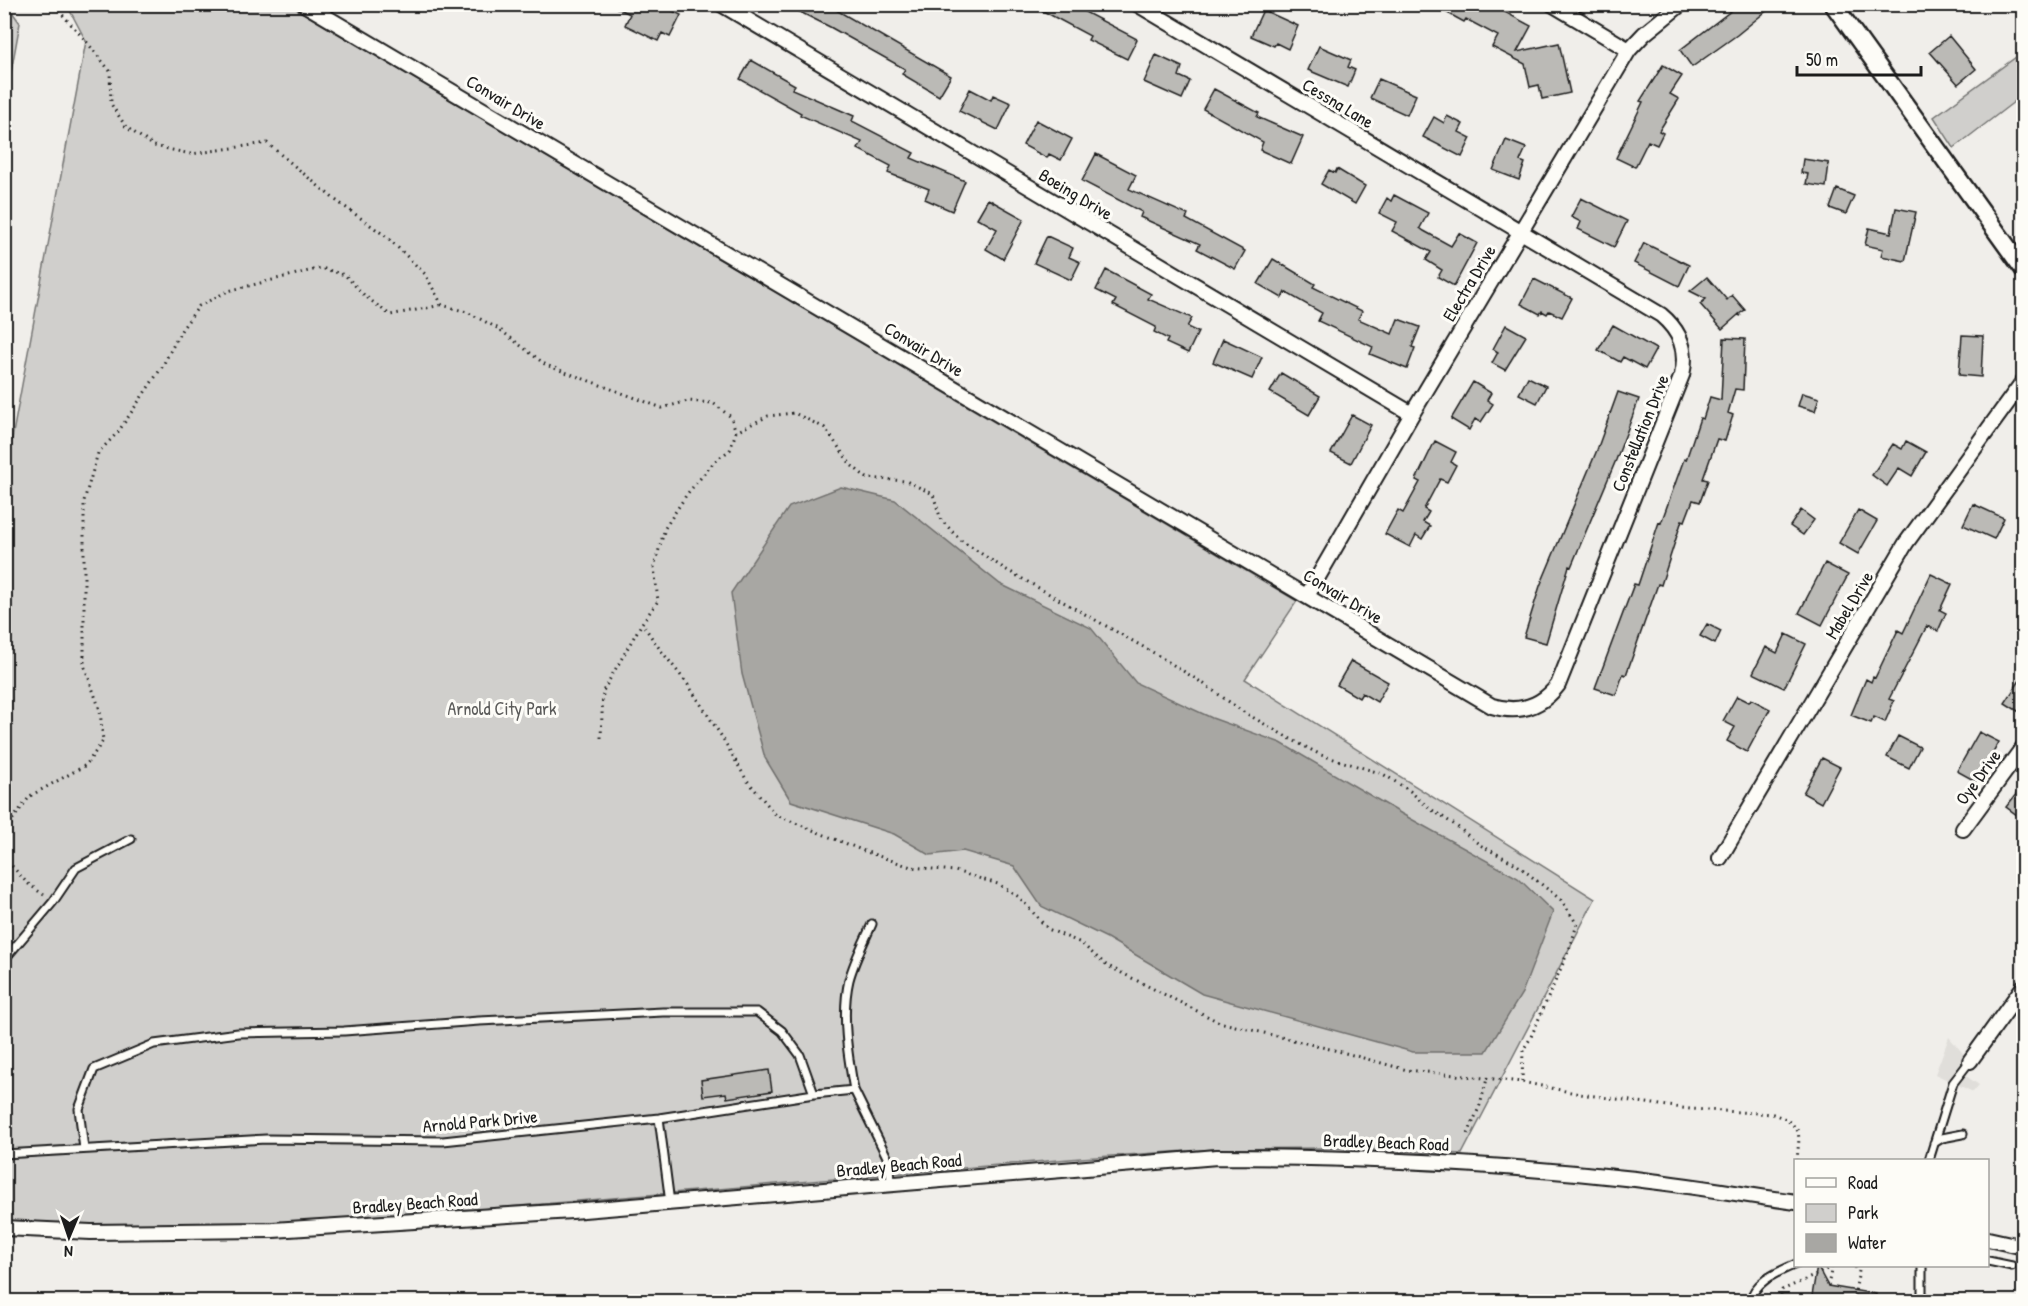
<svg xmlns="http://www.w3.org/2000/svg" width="2028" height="1306" font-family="'Patrick Hand',sans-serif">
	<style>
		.built { fill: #e0deda }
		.green { fill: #d0cfcc; stroke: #767674; stroke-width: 1.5 }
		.water { fill: #a8a7a3; stroke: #706f6d; stroke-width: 1.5 }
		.building { fill: #bbbab6; stroke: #1c1c1c; stroke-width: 1.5 }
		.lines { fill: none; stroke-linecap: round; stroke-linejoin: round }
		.service-casing { stroke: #1c1c1c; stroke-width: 11 }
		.minor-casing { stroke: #1c1c1c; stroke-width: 18 }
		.tertiary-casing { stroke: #1c1c1c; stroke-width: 21 }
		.path { stroke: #1c1c1c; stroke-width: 3; stroke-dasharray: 1.5 4.5; stroke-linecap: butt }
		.service { stroke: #fdfcf7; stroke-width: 7 }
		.minor { stroke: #fdfcf7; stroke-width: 14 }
		.tertiary { stroke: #fdfcf7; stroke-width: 16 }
		.labels { text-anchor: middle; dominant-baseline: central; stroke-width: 6; stroke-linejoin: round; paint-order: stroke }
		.street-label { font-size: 18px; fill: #1c1c1c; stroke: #fdfcf7 }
		.park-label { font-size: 18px; fill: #5b5b5a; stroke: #fdfcf7 }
	</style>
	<rect width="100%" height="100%" fill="#f0eeea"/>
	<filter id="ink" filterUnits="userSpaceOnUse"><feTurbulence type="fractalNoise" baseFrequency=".0167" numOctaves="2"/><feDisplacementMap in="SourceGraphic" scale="12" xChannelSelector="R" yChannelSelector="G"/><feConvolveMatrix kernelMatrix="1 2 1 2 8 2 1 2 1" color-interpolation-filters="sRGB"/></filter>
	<g filter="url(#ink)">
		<path class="built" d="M 1949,1037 L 1973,1065 L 1966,1076 L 1979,1085 L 1973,1092 L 1935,1074 Z"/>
		<path class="green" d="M 7,5 L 20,23 L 5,105 L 4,5 Z
			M 67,5 L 290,5 L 1297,601 L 1245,679 L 1595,899 L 1462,1154 L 1331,1148 L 1217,1149 L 1081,1158 L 494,1208 L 273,1224 L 94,1226 L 5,1221 L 5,476 L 86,41 Z
			M 2023,52 L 2023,95 L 1954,148 L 1934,117 Z"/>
		<path class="water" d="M 841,487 L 895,500 L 1000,584 L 1091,628 L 1136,683 L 1212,718 L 1281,743 L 1402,814 L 1518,878 L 1553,912 L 1522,993 L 1486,1052 L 1413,1052 L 1202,994 L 1107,938 L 1041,906 L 1014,866 L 963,851 L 930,855 L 894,834 L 791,801 L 765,758 L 742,674 L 731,593 L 789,507 Z"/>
		<path class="building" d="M 609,4 L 658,4 L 681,15 L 670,37 L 662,33 L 658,41 L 625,25 L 630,14 Z
			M 784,4 L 826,4 L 951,76 L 939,96 L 902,74 L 905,69 L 830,27 Z
			M 1030,4 L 1082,4 L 1079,9 L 1137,39 L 1127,59 L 1088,40 L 1090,36 Z
			M 1431,4 L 1490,4 L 1531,26 L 1517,52 L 1559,43 L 1570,93 L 1542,99 L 1539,85 L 1530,87 L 1525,64 L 1492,47 L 1498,36 L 1466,19 L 1464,22 Z
			M 1740,4 L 1775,4 L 1737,35 L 1692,67 L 1680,50 Z
			M 1263,10 L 1298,26 L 1288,49 L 1276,43 L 1274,46 L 1251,36 Z
			M 1949,36 L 1976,69 L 1958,84 L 1930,52 Z
			M 1319,46 L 1351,60 L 1348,67 L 1355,70 L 1348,87 L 1308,70 Z
			M 1156,55 L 1182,67 L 1179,76 L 1190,81 L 1182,99 L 1144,82 Z
			M 751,60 L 795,85 L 792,89 L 854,116 L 852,121 L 914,153 L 911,158 L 965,181 L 952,211 L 925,199 L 929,189 L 888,173 L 891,166 L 858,149 L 862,142 L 800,115 L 801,113 L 740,79 Z
			M 1663,65 L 1682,76 L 1670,94 L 1679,99 L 1659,131 L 1663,133 L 1657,145 L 1648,141 L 1635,167 L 1616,158 L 1643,102 L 1640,101 Z
			M 1379,79 L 1416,95 L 1407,115 L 1370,98 Z
			M 970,89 L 991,100 L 993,95 L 1011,103 L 998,130 L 959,111 Z
			M 1214,89 L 1259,113 L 1257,117 L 1303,137 L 1291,164 L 1260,150 L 1263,142 L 1203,109 Z
			M 1447,116 L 1463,124 L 1459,132 L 1471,138 L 1462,157 L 1423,137 L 1434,117 L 1444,123 Z
			M 1036,120 L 1072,139 L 1061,160 L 1049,154 L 1047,158 L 1023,145 Z
			M 1506,140 L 1526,148 L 1520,161 L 1525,163 L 1519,180 L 1493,170 Z
			M 1096,154 L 1136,175 L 1129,189 L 1188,215 L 1186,219 L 1245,251 L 1235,269 L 1197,249 L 1200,244 L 1140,217 L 1142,212 L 1082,181 Z
			M 1803,159 L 1829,163 L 1826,187 L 1806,184 L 1808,174 L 1801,173 Z
			M 1337,169 L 1365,186 L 1355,204 L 1321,184 L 1329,170 L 1335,173 Z
			M 1837,189 L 1854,196 L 1846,214 L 1830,208 Z
			M 1394,195 L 1428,213 L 1420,228 L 1424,231 L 1451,246 L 1459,233 L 1477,243 L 1454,286 L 1438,277 L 1442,270 L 1426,260 L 1431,252 L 1392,231 L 1397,222 L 1379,213 L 1387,198 L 1391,201 Z
			M 1581,198 L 1627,221 L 1614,247 L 1578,229 L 1581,222 L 1571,217 Z
			M 988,199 L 1024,219 L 1003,259 L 986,249 L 997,229 L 977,218 Z
			M 1896,208 L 1916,212 L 1905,261 L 1881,256 L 1883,249 L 1865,245 L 1869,228 L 1891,233 Z
			M 1047,236 L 1073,248 L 1069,257 L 1080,262 L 1071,280 L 1034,263 Z
			M 1644,243 L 1689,265 L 1679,286 L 1634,263 Z
			M 1273,259 L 1315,284 L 1313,287 L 1362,311 L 1358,319 L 1392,334 L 1398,319 L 1420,327 L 1412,347 L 1415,348 L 1407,369 L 1370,354 L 1373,347 L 1318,321 L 1322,313 L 1285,292 L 1282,298 L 1258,284 Z
			M 1106,270 L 1151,294 L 1148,299 L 1192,318 L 1187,327 L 1198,332 L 1188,353 L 1166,343 L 1168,339 L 1154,332 L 1156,327 L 1113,305 L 1116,300 L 1096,290 Z
			M 1707,277 L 1727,300 L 1732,295 L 1745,310 L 1739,314 L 1741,316 L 1738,315 L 1722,329 L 1700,304 L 1706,299 L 1690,291 Z
			M 1534,279 L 1572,298 L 1562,317 L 1549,311 L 1547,314 L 1542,311 L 1540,314 L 1521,304 Z
			M 1506,325 L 1526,336 L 1505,370 L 1492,363 L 1498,352 L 1493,349 Z
			M 1613,325 L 1656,349 L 1645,369 L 1623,357 L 1620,362 L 1598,350 Z
			M 1962,335 L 1983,336 L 1981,377 L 1959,375 Z
			M 1724,338 L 1745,339 L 1743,390 L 1735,389 L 1728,413 L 1733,415 L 1725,441 L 1717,439 L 1703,479 L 1708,480 L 1700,502 L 1693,500 L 1685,521 L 1682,520 L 1661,585 L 1658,584 L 1626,675 L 1623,674 L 1616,695 L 1595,688 L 1634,584 L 1638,585 L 1659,522 L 1661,523 L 1684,459 L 1686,460 L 1700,418 L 1703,419 L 1710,397 L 1721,400 Z
			M 1223,339 L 1262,357 L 1252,379 L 1213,362 Z
			M 1281,373 L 1320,396 L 1309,415 L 1270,392 Z
			M 1528,377 L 1546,386 L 1537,403 L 1519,394 Z
			M 1473,382 L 1491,393 L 1487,400 L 1493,404 L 1481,422 L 1475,419 L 1469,430 L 1451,419 Z
			M 1618,392 L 1639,399 L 1616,460 L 1571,567 L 1569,566 L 1546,643 L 1524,637 L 1540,586 L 1597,450 Z
			M 1802,393 L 1819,398 L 1815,411 L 1798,406 Z
			M 1352,415 L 1371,425 L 1351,463 L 1331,453 Z
			M 1435,441 L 1456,452 L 1451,462 L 1456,465 L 1447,482 L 1440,479 L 1424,509 L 1429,512 L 1423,522 L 1430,526 L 1422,539 L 1416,535 L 1410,547 L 1385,534 L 1398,510 L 1403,513 L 1420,482 L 1416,480 Z
			M 1906,441 L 1926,452 L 1912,476 L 1899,468 L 1887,486 L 1872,475 L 1893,444 L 1902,449 Z
			M 1973,504 L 2004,518 L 1994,539 L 1963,525 Z
			M 1801,510 L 1814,520 L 1803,535 L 1790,526 Z
			M 1858,510 L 1877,521 L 1858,554 L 1839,543 Z
			M 1825,563 L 1848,575 L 1822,625 L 1799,613 Z
			M 1931,574 L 1952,584 L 1940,610 L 1946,613 L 1938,631 L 1927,626 L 1889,699 L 1894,701 L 1885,722 L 1874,717 L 1871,723 L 1851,715 L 1866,679 L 1871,682 L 1873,677 L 1875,678 L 1898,630 L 1903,633 Z
			M 1707,624 L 1721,631 L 1715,644 L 1700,636 Z
			M 1786,634 L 1806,644 L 1784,688 L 1753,673 L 1766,647 L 1777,653 Z
			M 1351,661 L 1388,682 L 1377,702 L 1362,693 L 1359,698 L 1337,685 Z
			M 2024,674 L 2024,715 L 2005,703 Z
			M 1737,696 L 1749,702 L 1751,699 L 1770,709 L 1747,752 L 1727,741 L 1735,727 L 1723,721 Z
			M 1979,732 L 1999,742 L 1977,782 L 1957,771 Z
			M 1898,736 L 1920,747 L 1909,768 L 1887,757 Z
			M 1822,758 L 1840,767 L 1821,803 L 1803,793 Z
			M 2024,784 L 2024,820 L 2006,807 Z
			M 769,1070 L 772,1091 L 727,1098 L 726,1093 L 703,1096 L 701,1080 Z
			M 1817,1266 L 1828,1286 L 1876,1294 L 1875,1302 L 1811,1302 Z"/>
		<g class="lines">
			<defs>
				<path id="service" d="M 4,960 L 53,902 L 76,868 L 131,839
					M 854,1090 C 848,1056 841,1014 849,980 C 854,961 864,942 872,924
					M 659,1118 L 670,1203
					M 1934,1143 L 1942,1138 L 1963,1134
					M 84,1149 L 79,1109 L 94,1069 L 154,1044 L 238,1033 L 344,1031 L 479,1021 L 663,1012 L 757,1012 L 782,1031 L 800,1055 L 814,1094
					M 4,1154 L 266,1139 L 443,1141 L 659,1118 L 814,1094 L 854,1090 L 887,1157 L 892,1184
					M 1929,1160 L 1953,1083 L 1970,1061
					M 1988,1261 L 2012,1266
					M 1922,1266 L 1922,1302
					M 1750,1302 C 1754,1281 1778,1272 1796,1264"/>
				<path id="minor" d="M 304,4 L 1492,706 C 1519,714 1541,707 1558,685 L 1682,375 C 1688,350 1680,331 1661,315 L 1137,4
					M 721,4 L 1412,414
					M 1552,4 L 1629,50
					M 1307,596 L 1412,414 L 1629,50 L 1644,34 L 1681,4
					M 1963,829 L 2024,746
					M 1720,858 L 1906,543 L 2024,380
					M 1970,1061 L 2024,986
					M 4,1228 L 91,1232 L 273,1230 L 572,1211 L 1217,1157 C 1354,1157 1489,1163 1625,1178 C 1682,1184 1739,1194 1796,1202
					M 1988,1239 L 2024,1247"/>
				<path id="tertiary" d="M 1833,4 L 2024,270"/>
			</defs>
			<use href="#service" class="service-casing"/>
			<use href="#minor" class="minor-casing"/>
			<use href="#tertiary" class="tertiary-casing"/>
			<path class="path" d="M 58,4 L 61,13 L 86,41 L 110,71 L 111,104 L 126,127 L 154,146 L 191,154 L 267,143 L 334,199 L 387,237 L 425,274 L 442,305 L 467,312 L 499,329 L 546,365 L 633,397 L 662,408 L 688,401 L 713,403 L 731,417 L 736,432
				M 601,738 L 603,691 L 642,623
				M 4,842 L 13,819 L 30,796 L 86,765 L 103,741 L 100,710 L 84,665 L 84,501 L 98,453 L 118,432 L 162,367 L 182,329 L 199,306 L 228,291 L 321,268 L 345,275 L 365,296 L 390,315 L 442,305
				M 4,857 L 27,883 L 44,895
				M 1522,1082 L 1523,1050 L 1530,1039 L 1571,945 L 1577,924 L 1561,900 L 1516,864 L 1480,845 L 1455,825 L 1429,808 L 1410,791 L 1383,774 L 1321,755 L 1285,736 L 1242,711 L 1204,684 L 1154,653 L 1005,569 L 962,541 L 941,520 L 933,494 L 906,481 L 867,478 L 851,465 L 825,428 L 794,413 L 768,416 L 736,432 L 730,450 L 715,461 L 687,494 L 665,528 L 654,567 L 658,601 L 642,623 L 656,644 L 689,686 L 722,737 L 746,779 L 776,815 L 864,851 L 911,867 L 955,871 L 998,884 L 1019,897 L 1048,929 L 1081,943 L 1106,965 L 1219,1022 L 1338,1051 L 1407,1070 L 1522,1082 L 1580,1094 L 1690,1109 L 1773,1114 L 1786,1119 L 1793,1125 L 1798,1131 L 1799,1139 L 1797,1160
				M 1468,1134 L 1480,1105 L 1487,1079
				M 1796,1170 L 1796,1179
				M 1828,1286 L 1832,1266
				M 1780,1302 L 1782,1290 L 1823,1272 L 1830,1266
				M 1853,1302 L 1859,1271 L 1854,1266"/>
			<use href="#service" class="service"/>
			<use href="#minor" class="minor"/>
			<use href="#tertiary" class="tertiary"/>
		</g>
	</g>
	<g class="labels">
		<g class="street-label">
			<text transform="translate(506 102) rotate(31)">Convair Drive</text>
			<text transform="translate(1338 103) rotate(31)">Cessna Lane</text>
			<text transform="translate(1076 194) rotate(31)">Boeing Drive</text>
			<text transform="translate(1469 283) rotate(-59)">Electra Drive</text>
			<text transform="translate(924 349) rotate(31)">Convair Drive</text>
			<text transform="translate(1640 433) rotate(-68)">Constellation Drive</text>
			<text transform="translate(1343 596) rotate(31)">Convair Drive</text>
			<text transform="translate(1849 605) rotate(-59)">Mabel Drive</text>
			<text transform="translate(1978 777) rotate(-54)">Oye Drive</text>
			<text transform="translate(480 1121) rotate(-5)">Arnold Park Drive</text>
			<text transform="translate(1386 1142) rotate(2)">Bradley Beach Road</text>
			<text transform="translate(899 1165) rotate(-5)">Bradley Beach Road</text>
			<text transform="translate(415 1203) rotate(-4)">Bradley Beach Road</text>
		</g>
		<g class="park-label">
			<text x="502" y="708">Arnold City Park</text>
		</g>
	</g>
	<rect width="2028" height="1306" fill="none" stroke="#fdfcf7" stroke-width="24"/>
	<rect x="12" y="12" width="2004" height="1282" fill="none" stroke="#1c1c1c" stroke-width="2" filter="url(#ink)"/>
	<rect x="1794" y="1159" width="195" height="108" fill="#fdfcf7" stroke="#a3a29f" stroke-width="1.5"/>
	<rect x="1806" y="1178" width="30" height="9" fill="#fdfcf7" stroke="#a3a29f" stroke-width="1.5"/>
	<text x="1848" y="1189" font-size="18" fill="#1c1c1c">Road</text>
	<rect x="1806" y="1204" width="30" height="18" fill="#d0cfcc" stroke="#a3a29f" stroke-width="1.5"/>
	<text x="1848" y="1219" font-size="18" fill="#1c1c1c">Park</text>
	<rect x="1806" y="1234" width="30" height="18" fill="#a8a7a3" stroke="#a3a29f" stroke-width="1.5"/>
	<text x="1848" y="1249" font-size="18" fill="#1c1c1c">Water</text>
	<g transform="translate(69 1237) rotate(182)" stroke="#fdfcf7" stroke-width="4.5" paint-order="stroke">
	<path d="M0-4.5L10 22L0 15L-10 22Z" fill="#1c1c1c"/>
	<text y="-9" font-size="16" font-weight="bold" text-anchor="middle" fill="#1c1c1c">N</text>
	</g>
	<path d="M1797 66v9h124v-9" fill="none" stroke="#1c1c1c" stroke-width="3"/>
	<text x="1806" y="66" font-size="18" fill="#1c1c1c" stroke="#fdfcf7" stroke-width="4.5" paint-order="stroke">50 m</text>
</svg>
